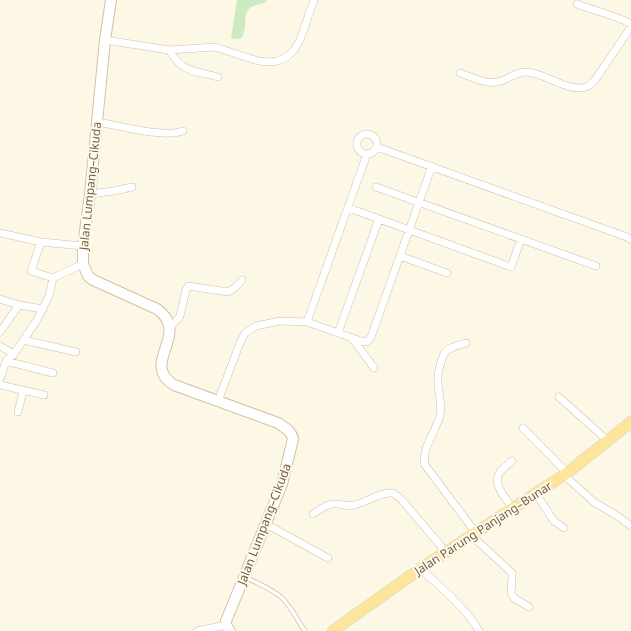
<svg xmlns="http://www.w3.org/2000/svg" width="631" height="631" font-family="'Noto Sans',sans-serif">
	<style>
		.green { fill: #cdebc2 }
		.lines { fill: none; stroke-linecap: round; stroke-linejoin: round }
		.lane-casing { stroke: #cfbfab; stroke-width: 5 }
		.street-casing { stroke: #cfbfab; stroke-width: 8 }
		.secondary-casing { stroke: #d2c1a7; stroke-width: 12 }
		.primary-casing { stroke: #dbd6d0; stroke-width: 12 }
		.lane { stroke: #fff; stroke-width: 3.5 }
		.street { stroke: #fff; stroke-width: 7 }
		.secondary { stroke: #fff; stroke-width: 10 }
		.primary { stroke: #fde69b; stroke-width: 11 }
		.labels { text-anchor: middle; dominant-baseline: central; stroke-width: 4; stroke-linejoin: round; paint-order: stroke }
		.street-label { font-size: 12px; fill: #766049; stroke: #fffaeb }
	</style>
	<rect width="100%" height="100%" fill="#fdf7e5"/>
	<path class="green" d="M 237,0 L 267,0 L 264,3 C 237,7 250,22 242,38 L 236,39 L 231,38 Z"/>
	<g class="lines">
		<defs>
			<path id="lane" d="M 245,577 C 257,583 270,588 281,597 C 291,606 297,620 305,631"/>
			<path id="street" d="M 577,4 C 594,11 616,15 631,24
				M 105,40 L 169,50 L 215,47 L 258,61 L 269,62 L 278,61 L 288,56 L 294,50 L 300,40 L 314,0
				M 169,50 C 172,54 175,59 179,63 C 188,72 205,73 218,77
				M 460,73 C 472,77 488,86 501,81 C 509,78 516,73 524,72 C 543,71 568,93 586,87 C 591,86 594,81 597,77 L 631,27
				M 98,122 C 120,126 163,138 183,131
				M357 144a10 10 0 1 1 20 0a10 10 0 1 1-20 0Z
				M 377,147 L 627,237 L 631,240
				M 376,187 L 596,266
				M 90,194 L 114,191 L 132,187
				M 349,208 L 511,267 L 521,239
				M 0,233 L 41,242 L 83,246
				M 41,242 L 31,271 L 53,278
				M 400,256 L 447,273
				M 0,299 L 19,305 L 43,309
				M 307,322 L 367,154
				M 170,328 L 180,316 L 186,290 L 188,286 L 228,292 L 236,287 L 242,280
				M 0,332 L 19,305
				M 338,333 L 379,219
				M 352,338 L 374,368
				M 24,340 L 76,352
				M 466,343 C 459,345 448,347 444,354 C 441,360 438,372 438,378 C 437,391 443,403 440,415 C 436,432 421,448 425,465 L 476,533
				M 0,346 L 14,354
				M 6,361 L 53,373
				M 0,379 L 6,361 L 14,354 L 37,320 L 49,296 L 53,278 L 83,264
				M 0,385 L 44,395
				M 559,397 L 608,441
				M 218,401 L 240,343 L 245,333 L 256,326 L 280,321 L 307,322 L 361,341 L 367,342 L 371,337 L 432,166
				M 18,412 L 23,391
				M 523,428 L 567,473
				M 512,461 C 508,465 503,468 500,472 C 491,484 507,499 513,509
				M 564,475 L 594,502 L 619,517 L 631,526
				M 536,494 L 554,521 L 564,528
				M 313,514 C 318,511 326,504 333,504 C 340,503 344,507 354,505 C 368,502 379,492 393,493 L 401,499 L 446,552
				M 266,524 L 328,558
				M 472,536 L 512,573 L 512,577 L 511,593 L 514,598 L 529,607
				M 420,569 C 438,584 468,611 479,631
				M 197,631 L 226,625"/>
			<path id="secondary" d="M 111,0 L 105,40 L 90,194 L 83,246 L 83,264 L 88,276 L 93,280 L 157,309 C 192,334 139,363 174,385 L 278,423 C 285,428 291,430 293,439 L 282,484 L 226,621 L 226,625 L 230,631"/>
			<path id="primary" d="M 333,631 L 420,569 L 567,473 L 631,422"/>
		</defs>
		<use href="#lane" class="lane-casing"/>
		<use href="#street" class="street-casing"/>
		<use href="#secondary" class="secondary-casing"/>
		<use href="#primary" class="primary-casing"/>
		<use href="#lane" class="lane"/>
		<use href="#street" class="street"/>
		<use href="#secondary" class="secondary"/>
		<use href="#primary" class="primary"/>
	</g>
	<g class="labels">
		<g class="street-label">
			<text transform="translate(90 186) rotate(-84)">Jalan Lumpang–Cikuda</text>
			<text transform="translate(264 524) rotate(-69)">Jalan Lumpang–Cikuda</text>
			<text transform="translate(483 528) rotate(-33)">Jalan Parung Panjang–Bunar</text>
		</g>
	</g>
</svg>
